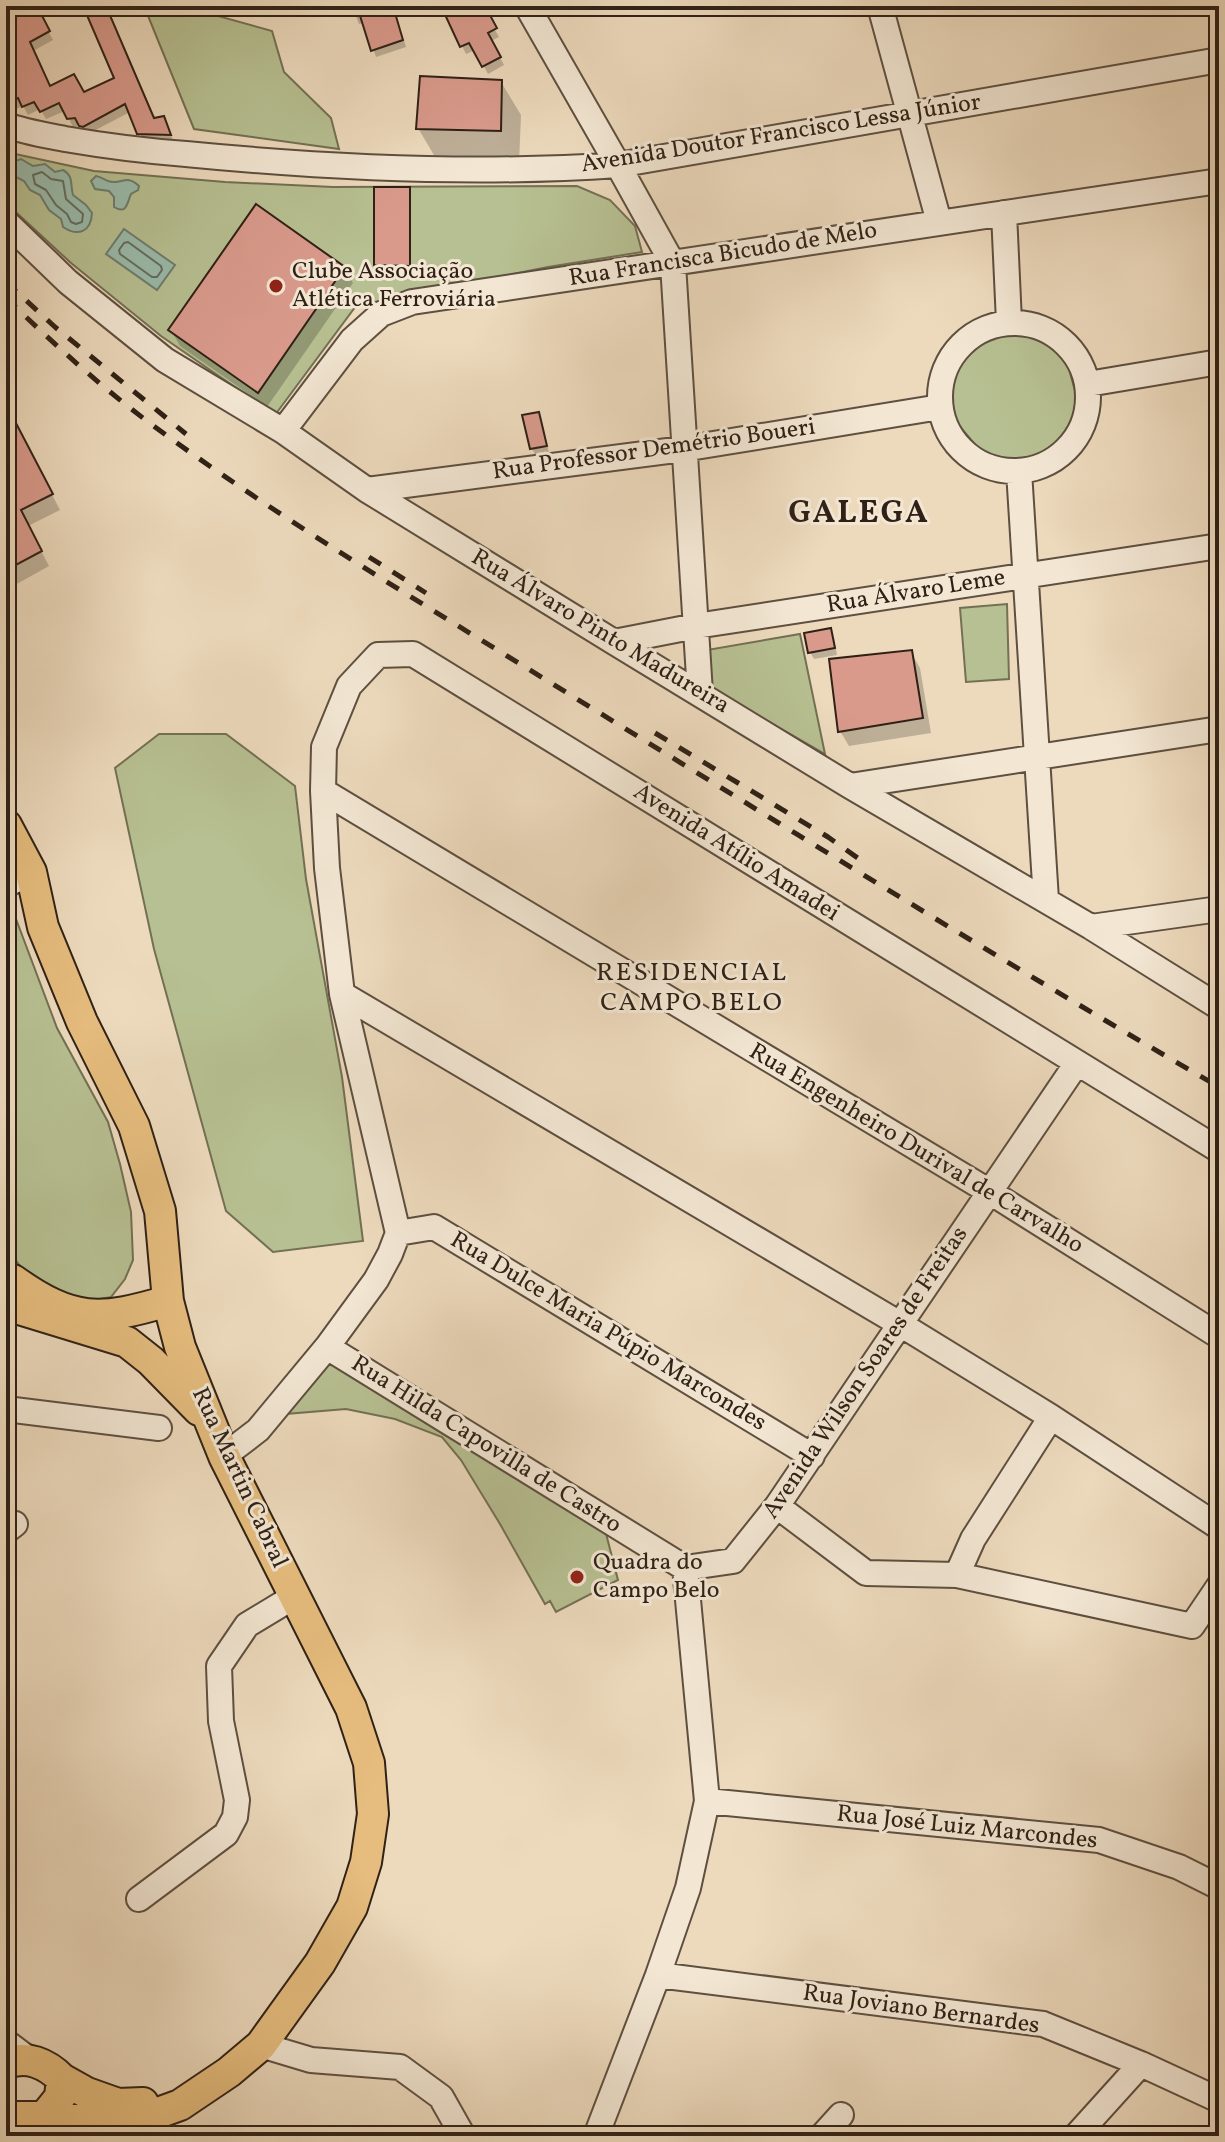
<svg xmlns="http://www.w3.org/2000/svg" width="1225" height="2142" font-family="Vollkorn,serif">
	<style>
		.green { fill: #b7c092; stroke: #737054; stroke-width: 2 }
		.water { fill: #9abbab; stroke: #6f7d6f; stroke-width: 2 }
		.shadow { fill: #0003 }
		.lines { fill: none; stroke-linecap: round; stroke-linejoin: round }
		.shore { stroke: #646e60; stroke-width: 2 }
		.building { fill: #d99a8c; stroke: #2f2116; stroke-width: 2 }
		.minor-casing { stroke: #5e4f40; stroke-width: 28 }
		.major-casing { stroke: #2f2116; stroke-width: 34 }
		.minor { stroke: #f3e7d4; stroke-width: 24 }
		.major { stroke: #e6bd7e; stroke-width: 30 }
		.rail { stroke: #2f2116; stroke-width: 5; stroke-dasharray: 14 14; stroke-linecap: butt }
		.poi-dot { fill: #8f2418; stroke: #f3e7d4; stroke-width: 3 }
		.labels { text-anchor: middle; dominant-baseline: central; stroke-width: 6; stroke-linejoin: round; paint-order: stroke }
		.street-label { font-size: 24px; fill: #2f2116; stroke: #f3e7d4 }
		.poi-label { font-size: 24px; fill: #2f2116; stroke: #f3e7d4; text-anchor: start }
		.neighbourhood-label { font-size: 26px; letter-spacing: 2px; fill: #2f2116; stroke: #f3e7d4 }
		.district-label { font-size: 32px; font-weight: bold; letter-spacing: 2px; fill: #2f2116; stroke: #f3e7d4 }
	</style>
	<rect width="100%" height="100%" fill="#eddabd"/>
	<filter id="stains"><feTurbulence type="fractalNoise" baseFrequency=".0025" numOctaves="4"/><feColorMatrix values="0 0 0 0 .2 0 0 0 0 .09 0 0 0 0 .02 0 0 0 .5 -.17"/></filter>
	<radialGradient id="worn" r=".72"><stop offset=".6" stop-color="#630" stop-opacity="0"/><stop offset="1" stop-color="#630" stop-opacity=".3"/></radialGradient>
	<path class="green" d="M 144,6 L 182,6 L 272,31 L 284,72 L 331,118 L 339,149 L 194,129 Z
		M 6,152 L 94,171 L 225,182 L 333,187 L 577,186 L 610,200 L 635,226 L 642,252 L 548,267 L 356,306 L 275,415 L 161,336 L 71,263 L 6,203 Z
		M 1029,330 L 1064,351 L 1082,416 L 1056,450 L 1025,463 L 983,454 L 956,422 L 948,382 L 982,334 Z
		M 1007,604 L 1009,679 L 966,682 L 960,608 Z
		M 800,634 L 825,754 L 710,688 L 707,650 Z
		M 159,734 L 226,734 L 295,786 L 306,879 L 342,1077 L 363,1241 L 273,1252 L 226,1211 L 154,949 L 115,768 Z
		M 10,903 L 57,1028 L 108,1122 L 120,1164 L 131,1212 L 133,1260 L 125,1279 L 111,1297 L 89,1301 L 58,1293 L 22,1269 L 6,1246 L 6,905 Z
		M 328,1356 L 604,1526 L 618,1580 L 556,1612 L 550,1601 L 545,1604 L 500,1524 L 461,1460 L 442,1437 L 395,1419 L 346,1409 L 285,1414 Z"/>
	<path class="water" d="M 21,159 L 33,166 L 45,164 L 55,172 L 63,170 C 74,176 70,185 73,195 L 86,205 L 92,213 C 91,232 78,237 63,227 L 61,219 L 49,210 L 40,195 L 30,190 L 24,181 L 12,175 L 10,171 L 12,162 Z
		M 96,176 C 101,177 104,179 108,181 C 121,186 126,173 139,186 L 138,190 L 131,194 C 127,203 127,215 114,207 L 114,197 L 109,191 L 95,189 L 91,181 Z
		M 124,229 L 175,265 L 157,290 L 106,254 Z"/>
	<path class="shadow" d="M 6,6 L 54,6 L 39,14 L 53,40 L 33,51 L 50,88 L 84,95 L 117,79 L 85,6 L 104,6 L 154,120 L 168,127 L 174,143 L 144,142 L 130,112 L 88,134 L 81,125 L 73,127 L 65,111 L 46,119 L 40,109 L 28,115 L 23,106 L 6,114 Z
		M 352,6 L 393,6 L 406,47 L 376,57 L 364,23 L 359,24 Z
		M 442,6 L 481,6 L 499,37 L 491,41 L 504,65 L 488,74 L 475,50 L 466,54 Z
		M 501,82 L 521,115 L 519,164 L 438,162 L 418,128 Z
		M 409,189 L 411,192 L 410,268 L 378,267 L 376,264 Z
		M 344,268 L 353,283 L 267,407 L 180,346 L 171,330 Z
		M 6,406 L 60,510 L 28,526 L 49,566 L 6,590 Z
		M 538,414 L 542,421 L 549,453 L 536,456 L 532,449 Z
		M 830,631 L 834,638 L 837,655 L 814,659 L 810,652 Z
		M 911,652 L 920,668 L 931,733 L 849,746 L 840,731 Z"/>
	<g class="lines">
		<path class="shore" d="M 42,172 L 51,179 L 63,181 L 66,199 L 83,214 L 82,222 L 76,224 L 71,222 L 67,214 L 56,205 L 46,190 L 35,184 L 33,175 Z
			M 128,242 L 161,266 L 162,270 L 157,277 L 152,277 L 120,254 L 119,250 L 124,243 Z"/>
	</g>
	<path class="building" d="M 6,6 L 37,6 L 50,31 L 30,42 L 50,86 L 74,74 L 84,92 L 114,78 L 83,6 L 106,6 L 154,118 L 164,116 L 171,135 L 137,134 L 125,104 L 83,127 L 79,126 L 75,118 L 67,119 L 59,103 L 40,112 L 34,102 L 22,107 L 18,98 L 6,104 Z
		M 357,6 L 393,6 L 403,40 L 371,51 Z
		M 441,6 L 485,6 L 497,28 L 488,33 L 501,57 L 482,67 L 469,43 L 460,47 Z
		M 420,76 L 502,80 L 501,131 L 416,129 Z
		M 374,187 L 410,187 L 410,266 L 374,265 Z
		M 256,204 L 345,267 L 258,393 L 168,330 Z
		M 6,404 L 53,494 L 21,510 L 42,551 L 14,566 L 10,559 L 6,561 Z
		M 539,412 L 547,446 L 530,449 L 522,415 Z
		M 831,628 L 835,648 L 808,653 L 804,633 Z
		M 912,650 L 923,718 L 838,732 L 829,659 Z"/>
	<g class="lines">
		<defs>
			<path id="minor" d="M 527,6 L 618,165 L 673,264 L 700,693
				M 880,6 L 939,222
				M 6,125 C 25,132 45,135 65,139 C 106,146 145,151 186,154 C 330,168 475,175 618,165 L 1219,60
				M 1004,213 L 1009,322
				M 6,222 L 68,282 L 165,360 L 283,431 L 367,490 L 614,642 L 850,786 L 1091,927 L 1219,1007
				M940 397a74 74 0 1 1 148 0a74 74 0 1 1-148 0Z
				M 1088,384 L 1219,362
				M 283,431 L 352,340 L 381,314 L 412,302 L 1219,181
				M 1019,471 L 1046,900
				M 367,490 L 683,449 L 940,407
				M 614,642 L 696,626 L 1219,546
				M 850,786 L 1219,729
				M 323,791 L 990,1192 L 1219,1336
				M 6,885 L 31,872
				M 1091,927 L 1219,909
				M 342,994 L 900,1324 L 1051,1417 L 1219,1527
				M 398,1233 L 434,1227 L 812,1456
				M 327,1347 L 685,1568
				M 6,1409 L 159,1428
				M 1051,1417 L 973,1539 L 957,1575 L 1192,1626 L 1219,1586
				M 224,1456 L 258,1430 L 327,1347 L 376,1280 L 390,1254 L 398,1233 L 342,994 L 327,868 L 323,791 L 324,747 L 349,686 L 378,655 L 413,654 L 1219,1150
				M 777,1506 L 866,1573 L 957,1575
				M 6,1531 L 15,1524
				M 685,1568 L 733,1561 L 777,1506 L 1077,1063
				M 707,1801 L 1099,1840 L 1179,1867 L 1219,1887
				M 139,1899 L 226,1834 L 235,1817 L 237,1800 L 221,1721 L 219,1666 L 247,1625 L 295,1596
				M 658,1975 L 1043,2024 L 1141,2064 L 1219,2100
				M 6,2042 L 30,2060
				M 261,2045 L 311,2060 L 400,2067 L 441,2097 L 463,2136
				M 596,2136 L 658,1975 L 688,1888 L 707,1801 L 685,1568
				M 822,2136 L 841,2115
				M 1076,2136 L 1141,2064"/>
			<path id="major" d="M 6,825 L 31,872 L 43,927 L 82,1022 L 134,1126 L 160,1211 L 168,1301 L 180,1347 L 224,1456 L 351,1708 L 369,1763 L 373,1814 L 366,1862 L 352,1907 L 320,1963 L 261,2045 L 229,2072 L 180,2105 L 147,2117 L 98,2121 L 44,2117
				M 13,1280 C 73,1323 100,1321 168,1301
				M 6,1305 L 127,1342 L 151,1361 L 199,1410
				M 6,2064 C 26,2054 47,2064 62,2079 L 60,2097 L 44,2117 L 6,2117
				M 62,2079 L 87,2093 L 118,2104 L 143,2103"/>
		</defs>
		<use href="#minor" class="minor-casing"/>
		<use href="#major" class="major-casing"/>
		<use href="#minor" class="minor"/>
		<use href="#major" class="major"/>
		<path class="rail" d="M 6,282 L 55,327 L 186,434
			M 6,298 C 53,343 102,388 155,427 C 290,526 435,611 577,699 C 790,830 1003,962 1219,1087
			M 369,557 L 426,593
			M 655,733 L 828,837 L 862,861"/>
	</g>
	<g class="poi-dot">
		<circle cx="276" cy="286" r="8"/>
		<circle cx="577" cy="1577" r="8"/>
	</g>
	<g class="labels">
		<g class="street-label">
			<text transform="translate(781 134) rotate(-9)">Avenida Doutor Francisco Lessa Júnior</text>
			<text transform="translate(723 255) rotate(-9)">Rua Francisca Bicudo de Melo</text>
			<text transform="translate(654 450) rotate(-8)">Rua Professor Demétrio Boueri</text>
			<text transform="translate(916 592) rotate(-9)">Rua Álvaro Leme</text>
			<text transform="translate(600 632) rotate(31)">Rua Álvaro Pinto Madureira</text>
			<text transform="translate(736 853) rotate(32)">Avenida Atílio Amadei</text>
			<text transform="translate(916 1149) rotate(31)">Rua Engenheiro Durival de Carvalho</text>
			<text transform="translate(608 1332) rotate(31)">Rua Dulce Maria Púpio Marcondes</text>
			<text transform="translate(866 1373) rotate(-56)">Avenida Wilson Soares de Freitas</text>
			<text transform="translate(486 1445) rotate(32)">Rua Hilda Capovilla de Castro</text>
			<text transform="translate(239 1478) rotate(65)">Rua Martin Cabral</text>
			<text transform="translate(967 1828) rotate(6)">Rua José Luiz Marcondes</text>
			<text transform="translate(921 2010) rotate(8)">Rua Joviano Bernardes</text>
		</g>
		<g class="poi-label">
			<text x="292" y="272">Clube Associação<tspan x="292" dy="28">Atlética Ferroviária</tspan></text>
			<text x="593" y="1563">Quadra do<tspan x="593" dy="28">Campo Belo</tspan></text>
		</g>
		<g class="neighbourhood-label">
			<text x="692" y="973">RESIDENCIAL<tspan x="692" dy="30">CAMPO BELO</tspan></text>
		</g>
		<g class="district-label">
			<text x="859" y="514">GALEGA</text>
		</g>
	</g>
	<rect width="1225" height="2142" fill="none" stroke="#eddabd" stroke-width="32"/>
	<rect x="8" y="8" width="1209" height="2126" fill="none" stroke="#2f2116" stroke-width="4"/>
	<rect x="16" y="16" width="1193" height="2110" fill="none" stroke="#2f2116" stroke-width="2"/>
	<rect width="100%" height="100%" filter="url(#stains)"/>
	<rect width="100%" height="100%" fill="url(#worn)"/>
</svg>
